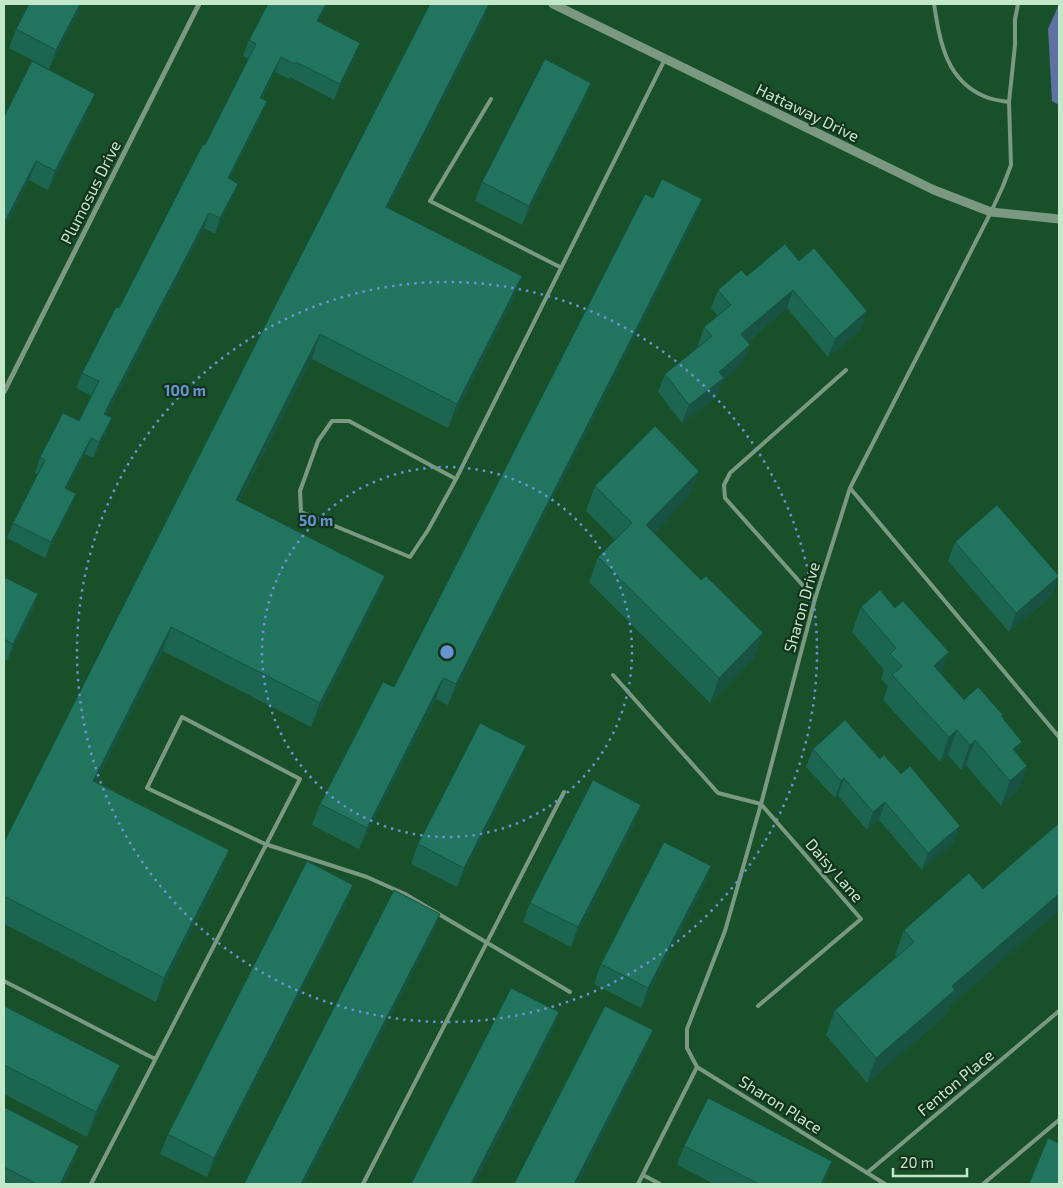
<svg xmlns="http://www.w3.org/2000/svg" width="1063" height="1188" font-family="'Exo 2',sans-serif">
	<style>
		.water { fill: #5f70a2 }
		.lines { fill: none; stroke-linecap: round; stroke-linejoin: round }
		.service { stroke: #7b9980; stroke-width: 4 }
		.minor { stroke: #7b9980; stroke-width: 5 }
		.tertiary { stroke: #7b9980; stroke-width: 9 }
		.wall { fill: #1c6551 }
		.shaded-wall { fill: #175242 }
		.building { fill: #21755e; stroke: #175242 }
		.ring { fill: none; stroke: #6893d1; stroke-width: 2.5; stroke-dasharray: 2.5 5 }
		.labels { text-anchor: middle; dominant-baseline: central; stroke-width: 4.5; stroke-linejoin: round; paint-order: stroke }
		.street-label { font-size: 16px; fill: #c3e7c9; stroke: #13321b }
		.centre { fill: #6893d1; stroke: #13321b; stroke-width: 2.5 }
		.ring-label { font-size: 15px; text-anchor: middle; font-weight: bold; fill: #6893d1; stroke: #13321b; stroke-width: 4.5; stroke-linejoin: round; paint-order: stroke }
	</style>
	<rect width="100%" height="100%" fill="#185029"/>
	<path class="water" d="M 1059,4 L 1059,105 L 1052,101 L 1048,29 Z"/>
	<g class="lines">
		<path class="service" d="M 934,4 C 940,42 946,81 986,97 C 993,100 1002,101 1009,102
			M 491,99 L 430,201 L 560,267
			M 456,479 L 349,421 L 332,421 L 318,441 L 300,491 L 301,512 L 410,557 L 428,530 L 456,479 L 665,59
			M 850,488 L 1059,737
			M 815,599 L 725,498 L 724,485 L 730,473 L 846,370
			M 613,675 L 718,793 L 761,804 L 861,919 L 758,1006
			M 4,981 L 155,1059
			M 868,1172 L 1059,1011
			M 643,1175 L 660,1184
			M 91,1184 L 300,779 L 182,717 L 147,788 L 265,844 L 367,877 L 405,894 L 570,992
			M 363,1184 L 564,792
			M 638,1184 L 697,1067
			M 885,1184 L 697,1067 L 687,1048 L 687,1029 L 725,931 L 761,804 L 815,599 L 850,488 L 991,212 L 1003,186 L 1011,165 L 1009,102 L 1015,45 L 1015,19 L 1018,4
			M 983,1184 L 1059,1120"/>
		<path class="minor" d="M 4,392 L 199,4"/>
		<path class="tertiary" d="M 553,4 L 934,190 L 991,212 L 1059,219"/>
	</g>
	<path class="wall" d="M 79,11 L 49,69 L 9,48 L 16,29 Z
		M 318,22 L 355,59 L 334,100 L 290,77 L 289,79 L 275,72 L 262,99 L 261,117 L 229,179 L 238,184 L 232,199 L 215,234 L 204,228 L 106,415 L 106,433 L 93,458 L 85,454 L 67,489 L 76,494 L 70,509 L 45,558 L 7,538 L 13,523 L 38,474 L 35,473 L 40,457 L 79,421 L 91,396 L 76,388 L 82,373 L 119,308 L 205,145 L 249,59 L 243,56 L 249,40 Z
		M 483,22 L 388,208 L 522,276 L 513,300 L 448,428 L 312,359 L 239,501 L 376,600 L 311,727 L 163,651 L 96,782 L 229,850 L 220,874 L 156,1002 L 4,924 L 4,842 Z
		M 584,102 L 522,225 L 475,201 L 482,182 Z
		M 88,113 L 48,190 L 29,180 L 4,229 L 4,117 Z
		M 653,198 L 702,199 L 694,220 L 448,705 L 436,699 L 359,849 L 312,825 L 320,804 L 394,687 Z
		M 799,261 L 867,311 L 861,330 L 828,357 L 787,308 L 747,342 L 744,363 L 722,382 L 717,396 L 682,423 L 658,392 L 665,374 L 699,347 L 698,346 L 704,327 L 718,316 L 711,308 L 718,290 L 747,276 Z
		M 595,486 L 690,496 L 654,533 L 701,580 L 763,633 L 754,658 L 710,703 L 589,582 L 598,557 L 615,540 L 586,511 Z
		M 955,542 L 1052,596 L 1009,632 L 948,561 Z
		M 4,577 L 38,594 L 32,612 L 7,661 L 4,660 Z
		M 861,607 L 895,608 L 949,652 L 941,674 L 964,700 L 1003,715 L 1002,717 L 1017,754 L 1027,766 L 1018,791 L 1001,806 L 966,765 L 961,770 L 948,755 L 940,762 L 883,700 L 888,686 L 881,679 L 884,670 L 852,632 Z
		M 813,749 L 954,843 L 922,870 L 879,820 L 867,830 L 838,796 L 835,798 L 806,767 Z
		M 519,765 L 457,887 L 411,864 L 418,844 Z
		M 641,805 L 634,824 L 571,947 L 523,922 L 530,903 Z
		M 711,866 L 704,885 L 641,1008 L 594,984 L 601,964 Z
		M 969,873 L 950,1006 L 946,1015 L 867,1083 L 826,1035 L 835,1010 L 897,957 L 895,955 L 904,930 Z
		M 346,904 L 207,1177 L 160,1154 L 168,1134 Z
		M 4,1006 L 111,1090 L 87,1137 L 4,1094 Z
		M 4,1107 L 79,1146 L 70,1171 L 63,1184 L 4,1184 Z
		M 684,1146 L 825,1181 L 823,1184 L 714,1184 L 677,1165 Z"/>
	<path class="shaded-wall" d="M 80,4 L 81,4 L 79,11 L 49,69 L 56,50 Z
		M 326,4 L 328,4 L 311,37 L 317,21 Z
		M 489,4 L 490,4 L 483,22 L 377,231 L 386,207 Z
		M 360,43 L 355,59 L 334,100 L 340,84 Z
		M 281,57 L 275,72 L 254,113 L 260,98 Z
		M 591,83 L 584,102 L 522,225 L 529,206 Z
		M 95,94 L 88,113 L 48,190 L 55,171 Z
		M 267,101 L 261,117 L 222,194 L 228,178 Z
		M 36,161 L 29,180 L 4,229 L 4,223 Z
		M 238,184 L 232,199 L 215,234 L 220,218 Z
		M 702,199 L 694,220 L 448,705 L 456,684 Z
		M 209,213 L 204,228 L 99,430 L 104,414 Z
		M 522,276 L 513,300 L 448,428 L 457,404 Z
		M 793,290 L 787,308 L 734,352 L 741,334 Z
		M 867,311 L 861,330 L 828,357 L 835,339 Z
		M 320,334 L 312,359 L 227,524 L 236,500 Z
		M 750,345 L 744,363 L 722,382 L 717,396 L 682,423 L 689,405 L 719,372 Z
		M 112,418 L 106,433 L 93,458 L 99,442 Z
		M 91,438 L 85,454 L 59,504 L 65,488 Z
		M 699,471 L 690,496 L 637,550 L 646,525 Z
		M 76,494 L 70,509 L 45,558 L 51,542 Z
		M 385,576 L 376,600 L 311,727 L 320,703 Z
		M 1059,576 L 1052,596 L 1009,632 L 1016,613 Z
		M 38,594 L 32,612 L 7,661 L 13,644 Z
		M 171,627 L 163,651 L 84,805 L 93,781 Z
		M 763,633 L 754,658 L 710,703 L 719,678 Z
		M 949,652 L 940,677 L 934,666 Z
		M 443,678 L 436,699 L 359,849 L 367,828 Z
		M 957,730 L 948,755 L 940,762 L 949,737 Z
		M 975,740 L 966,765 L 961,770 L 970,745 Z
		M 1022,742 L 1013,767 L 1013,749 Z
		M 526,746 L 519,765 L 457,887 L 464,868 Z
		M 1027,766 L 1018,791 L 1001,806 L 1010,781 Z
		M 844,778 L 838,796 L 835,798 L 841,781 Z
		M 885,802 L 879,820 L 867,830 L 873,812 Z
		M 641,805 L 634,824 L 571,947 L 578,927 Z
		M 960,826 L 954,843 L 922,870 L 928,853 Z
		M 229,850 L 220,874 L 156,1002 L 164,978 Z
		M 711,866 L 704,885 L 641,1008 L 648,988 Z
		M 353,885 L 346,904 L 207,1177 L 214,1158 Z
		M 1059,894 L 1059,911 L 950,1006 L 946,1015 L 867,1083 L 876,1058 L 952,986 Z
		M 440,914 L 432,935 L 305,1184 L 301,1184 Z
		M 559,1012 L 550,1037 L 475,1184 L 471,1184 Z
		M 653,1030 L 643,1055 L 578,1184 L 574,1184 Z
		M 120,1065 L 111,1090 L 87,1137 L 96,1112 Z
		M 79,1146 L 70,1171 L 63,1184 L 60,1184 Z
		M 832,1161 L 825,1181 L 823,1184 L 821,1184 Z"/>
	<path class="building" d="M 29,4 L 80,4 L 56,50 L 16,29 Z
		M 268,4 L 326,4 L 317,21 L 360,43 L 340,84 L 296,62 L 295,64 L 281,57 L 260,98 L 267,101 L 228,178 L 238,184 L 220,218 L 209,213 L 104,414 L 112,418 L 99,442 L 91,438 L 65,488 L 76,494 L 51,542 L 13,523 L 45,460 L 40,457 L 63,413 L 79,421 L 99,381 L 82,373 L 116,307 L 119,308 L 203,144 L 205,145 L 256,44 L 249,40 Z
		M 430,4 L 489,4 L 386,207 L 522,276 L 457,404 L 320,334 L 236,500 L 385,576 L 320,703 L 171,627 L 93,781 L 229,850 L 164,978 L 4,896 L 4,842 L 273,310 Z
		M 545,59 L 591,83 L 529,206 L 482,182 Z
		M 32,61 L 95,94 L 55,171 L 36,161 L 4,223 L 4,117 Z
		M 662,179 L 702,199 L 456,684 L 443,678 L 367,828 L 320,804 L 383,682 L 394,687 L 645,194 L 653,198 Z
		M 785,244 L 799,261 L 814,248 L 867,311 L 835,339 L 793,290 L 741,334 L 750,345 L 719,372 L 724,378 L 689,405 L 665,374 L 712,336 L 704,327 L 731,305 L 718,290 L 741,270 L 747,276 Z
		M 655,426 L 699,471 L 646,525 L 701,580 L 706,576 L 763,633 L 719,678 L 598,557 L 632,523 L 595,486 Z
		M 997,505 L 1059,576 L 1016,613 L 955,542 Z
		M 4,577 L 38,594 L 13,644 L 4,639 Z
		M 880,590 L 895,608 L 903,601 L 949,652 L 934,666 L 964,700 L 978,687 L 1003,715 L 1001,716 L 1022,742 L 1013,749 L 1027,766 L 1010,781 L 975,740 L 970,745 L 957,730 L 949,737 L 892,675 L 902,666 L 890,654 L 896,648 L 861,607 Z
		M 845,720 L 880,759 L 884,755 L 901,774 L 910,766 L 960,826 L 928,853 L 885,802 L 873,812 L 844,778 L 841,781 L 813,749 Z
		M 480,723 L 526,746 L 464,868 L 418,844 Z
		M 593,780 L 641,805 L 578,927 L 530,903 Z
		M 1059,823 L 1059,894 L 952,986 L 955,990 L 876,1058 L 835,1010 L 914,942 L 904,930 L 969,873 L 983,889 Z
		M 664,842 L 711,866 L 648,988 L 601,964 Z
		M 307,861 L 353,885 L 214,1158 L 168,1134 Z
		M 394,890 L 440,914 L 301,1184 L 244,1184 Z
		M 511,988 L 559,1012 L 471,1184 L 411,1184 Z
		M 4,1006 L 120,1065 L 96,1112 L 4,1065 Z
		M 605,1006 L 653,1030 L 574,1184 L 514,1184 Z
		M 708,1098 L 832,1161 L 821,1184 L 759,1184 L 684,1146 Z
		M 4,1107 L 79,1146 L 60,1184 L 37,1184 L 4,1167 Z
		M 1048,1138 L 1059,1143 L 1059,1184 L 1029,1184 Z"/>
	<g class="ring">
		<circle cx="447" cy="652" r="185"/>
		<circle cx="447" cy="652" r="370"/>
	</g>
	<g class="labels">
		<g class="street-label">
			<text transform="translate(808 112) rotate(26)">Hattaway Drive</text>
			<text transform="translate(90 192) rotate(-63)">Plumosus Drive</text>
			<text transform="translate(801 607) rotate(-74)">Sharon Drive</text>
			<text transform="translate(835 870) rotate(49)">Daisy Lane</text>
			<text transform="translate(955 1082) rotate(-40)">Fenton Place</text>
			<text transform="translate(781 1104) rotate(32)">Sharon Place</text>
		</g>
	</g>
	<circle cx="447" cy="652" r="8" class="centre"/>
	<g class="ring-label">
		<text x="185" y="396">100 m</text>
		<text x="316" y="526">50 m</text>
	</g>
	<rect width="1063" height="1188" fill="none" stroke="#c3e7c9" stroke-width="10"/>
	<path d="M893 1168v8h74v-8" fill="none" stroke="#c3e7c9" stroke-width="2.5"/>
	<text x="900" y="1168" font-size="15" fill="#c3e7c9" stroke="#13321b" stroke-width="4" paint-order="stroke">20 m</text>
</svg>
